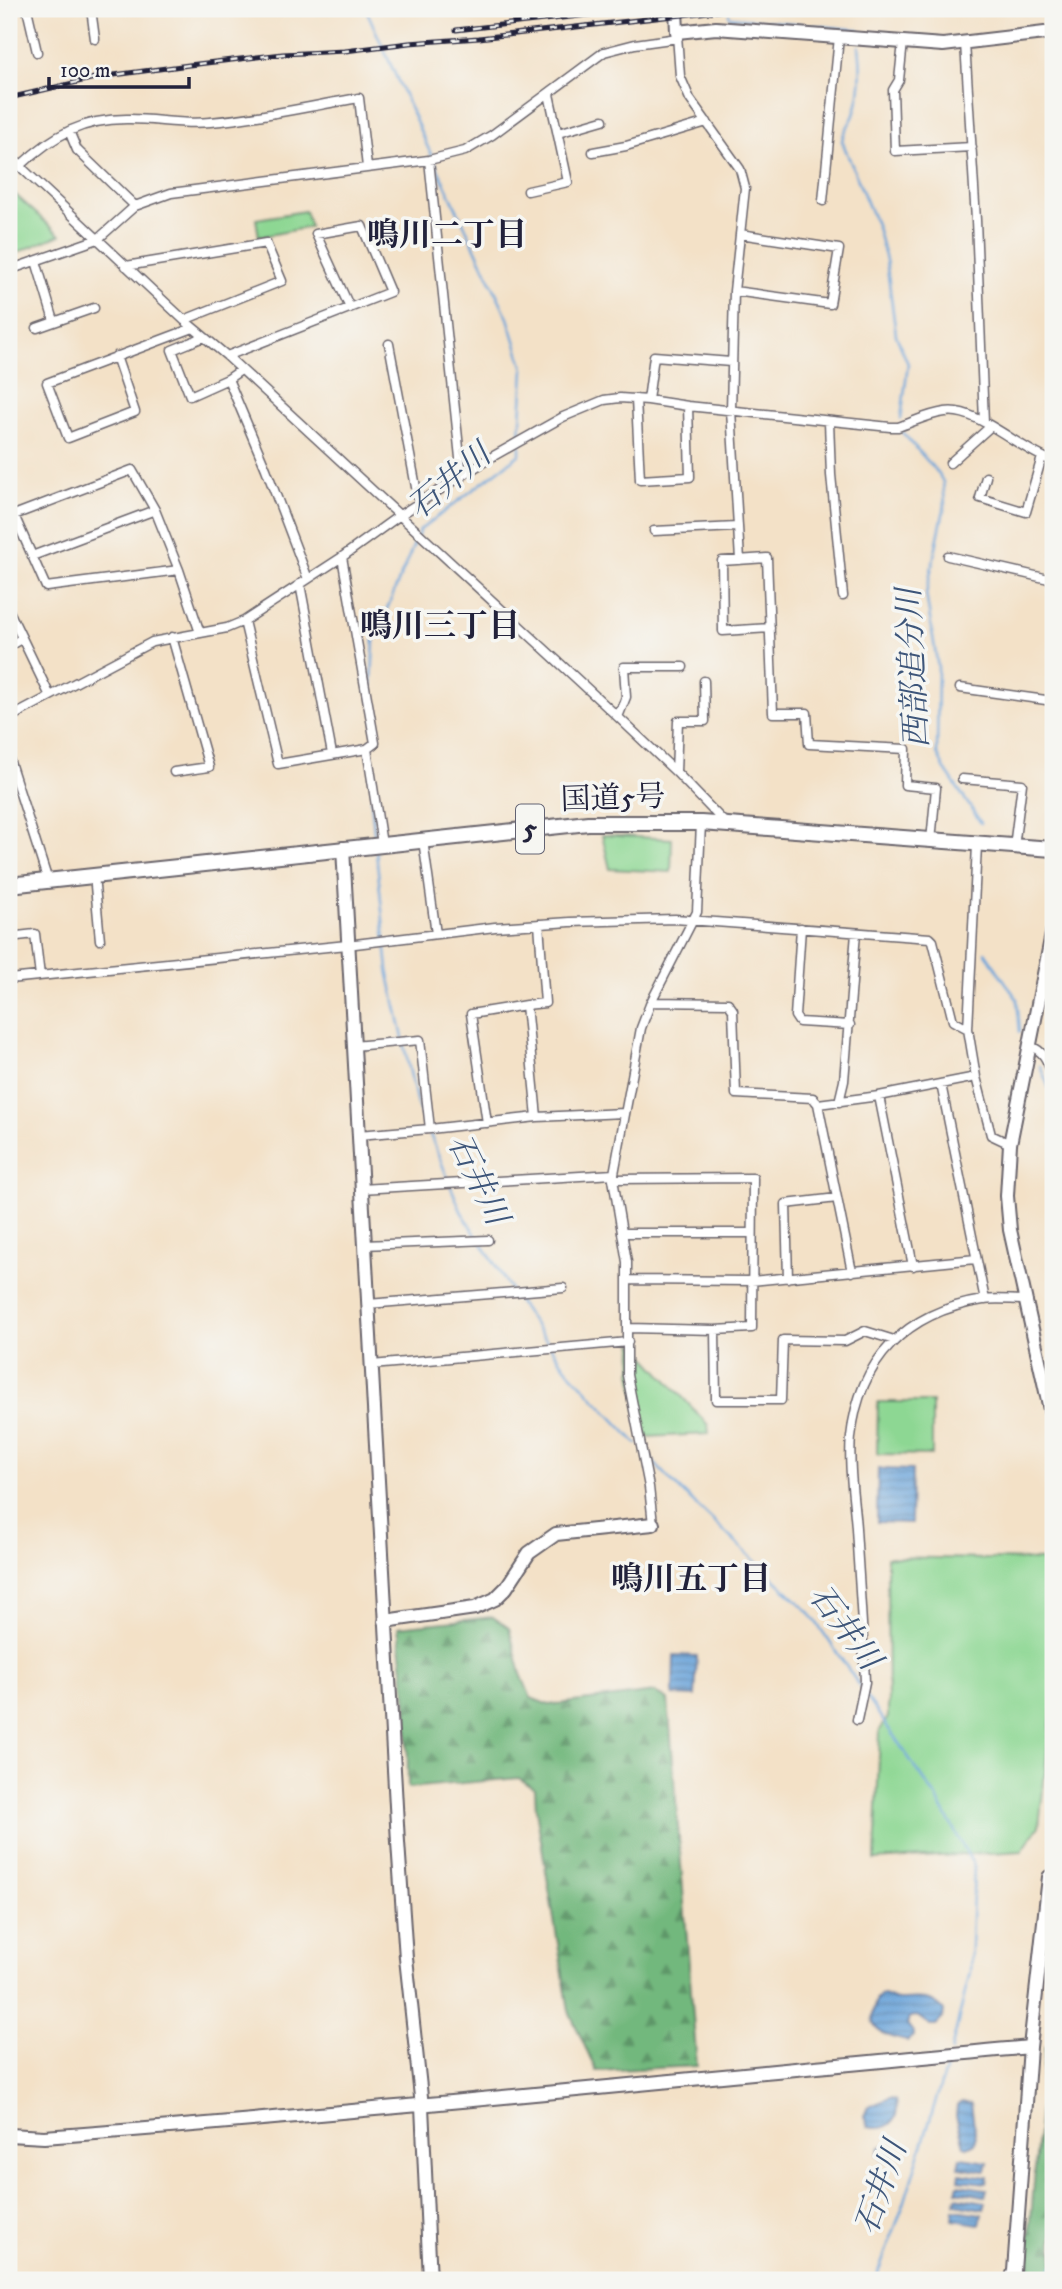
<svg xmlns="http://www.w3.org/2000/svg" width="1062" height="2289" font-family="'IM FELL DW Pica','Noto Serif JP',serif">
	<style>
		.green { fill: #8dd793; stroke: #587c67; stroke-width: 2 }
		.forest { fill: url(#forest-firs); stroke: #4a6d5c; stroke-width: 2 }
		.water { fill: url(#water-rules); stroke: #46628a; stroke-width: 2 }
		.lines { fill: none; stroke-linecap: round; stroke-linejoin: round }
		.stream { stroke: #69a3d9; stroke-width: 2.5 }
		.street-casing { stroke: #6b656c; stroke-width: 11 }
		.secondary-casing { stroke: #6b656c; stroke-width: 16 }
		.highway-casing { stroke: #6b656c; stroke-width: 18 }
		.street { stroke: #fff; stroke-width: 8 }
		.secondary { stroke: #fff; stroke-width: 12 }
		.highway { stroke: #fff; stroke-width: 14 }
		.rail-casing { stroke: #22223b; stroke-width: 5 }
		.rail { stroke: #f6f6f2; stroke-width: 2.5; stroke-dasharray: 8; stroke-linecap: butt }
		.labels { text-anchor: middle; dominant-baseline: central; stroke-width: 7; stroke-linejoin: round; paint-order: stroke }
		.shield { fill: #f6f6f2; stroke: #626272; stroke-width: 2 }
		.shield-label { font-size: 28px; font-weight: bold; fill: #22223b }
		.street-label { font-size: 30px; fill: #22223b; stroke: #f6f6f2 }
		.neighbourhood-label { font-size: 32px; font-weight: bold; fill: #22223b; stroke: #f6f6f2 }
		.water-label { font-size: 32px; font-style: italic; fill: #3e567a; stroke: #f6f6f2 }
	</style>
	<defs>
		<pattern id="forest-firs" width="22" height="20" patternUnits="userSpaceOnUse" patternTransform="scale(1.75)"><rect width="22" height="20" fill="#72b87d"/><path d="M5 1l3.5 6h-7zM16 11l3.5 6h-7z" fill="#5d9568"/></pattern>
		<pattern id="water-rules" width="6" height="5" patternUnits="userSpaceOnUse" patternTransform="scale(1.75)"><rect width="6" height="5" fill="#69a3d9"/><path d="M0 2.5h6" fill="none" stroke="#5684b1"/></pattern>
	</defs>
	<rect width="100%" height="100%" fill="#f6f6f2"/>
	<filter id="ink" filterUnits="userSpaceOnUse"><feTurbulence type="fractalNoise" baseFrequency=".0143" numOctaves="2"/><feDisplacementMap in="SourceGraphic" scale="14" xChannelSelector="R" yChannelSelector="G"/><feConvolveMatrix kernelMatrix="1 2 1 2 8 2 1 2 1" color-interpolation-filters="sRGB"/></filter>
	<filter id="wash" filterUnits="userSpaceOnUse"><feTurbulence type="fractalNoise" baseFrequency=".00686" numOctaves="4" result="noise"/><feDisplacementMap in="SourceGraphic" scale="28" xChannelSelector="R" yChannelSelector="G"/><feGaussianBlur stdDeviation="1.57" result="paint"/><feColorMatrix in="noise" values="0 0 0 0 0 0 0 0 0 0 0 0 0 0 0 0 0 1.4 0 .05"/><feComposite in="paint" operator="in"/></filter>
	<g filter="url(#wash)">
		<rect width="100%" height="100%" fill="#f3e1c7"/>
		<path class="green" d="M 9,189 L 60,235 L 9,256 Z
			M 305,211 L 310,227 L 259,237 L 256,219 Z
			M 602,835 L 672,839 L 671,872 L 610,869 Z
			M 1053,999 L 1053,1052 L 1045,1041 Z
			M 633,1343 L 708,1425 L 709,1434 L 645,1437 L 632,1378 Z
			M 878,1402 L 932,1402 L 932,1455 L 877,1454 Z
			M 887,1557 L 1042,1560 L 1053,1661 L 1053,1699 L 1039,1826 L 1022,1851 L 875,1860 L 880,1730 L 888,1717 Z"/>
		<path class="forest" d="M 493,1617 L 509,1628 L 521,1674 L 531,1698 L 549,1705 L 655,1692 L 668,1700 L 697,2066 L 596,2071 L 569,2011 L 536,1810 L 535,1789 L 519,1778 L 408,1788 L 407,1704 L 398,1627 Z
			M 1045,2047 L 1053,2047 L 1053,2280 L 1026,2280 Z"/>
		<path class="water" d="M 878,1469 L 912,1470 L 911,1523 L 877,1522 Z
			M 674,1655 L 697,1656 L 695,1696 L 673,1695 Z
			M 883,1995 C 888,1996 894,2001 900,2000 C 916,2000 932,1996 944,2011 L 943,2018 L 936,2025 L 930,2025 L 917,2016 L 910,2017 L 907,2024 L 913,2032 L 913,2036 L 907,2041 C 879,2035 863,2028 878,1997 Z
			M 890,2098 L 896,2100 C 900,2122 888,2131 868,2127 L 864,2116 L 868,2107 Z
			M 962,2102 L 971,2104 L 976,2139 L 975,2143 L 967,2147 L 964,2145 L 956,2116 L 957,2106 Z
			M 886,2145 L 893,2148 L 895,2152 L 891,2163 L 884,2161 L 878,2154 L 880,2147 Z
			M 961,2158 L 988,2162 L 986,2171 L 959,2167 Z
			M 960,2173 L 988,2177 L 987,2183 L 959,2180 Z
			M 958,2185 L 987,2189 L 985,2196 L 956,2191 Z
			M 956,2197 L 986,2202 L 984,2209 L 955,2204 Z
			M 954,2210 L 982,2214 L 980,2224 L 953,2220 Z"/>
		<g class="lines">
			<path class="stream" d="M 366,9 L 422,135 L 508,318 L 524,369 L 520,438
				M 729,14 L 730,17 L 859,30
				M 859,46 C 862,69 861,94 854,115 C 850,125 843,131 842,141 L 877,227 L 886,260 L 896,335 L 908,364 L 901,419
				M 901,431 L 938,473 L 943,482 L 945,505 L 926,594 L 938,668 L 937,753 L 944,768 L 981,823
				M 371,701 L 374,640 L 420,530 L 520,454 L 520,445
				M 371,799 L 375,841
				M 376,851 L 388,970 L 403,1038
				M 985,952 L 1017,999 L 1020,1032
				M 404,1045 L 417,1104 L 426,1126
				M 1040,1066 L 1053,1097
				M 429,1132 L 449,1181
				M 451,1187 L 461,1211 L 477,1237
				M 481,1242 L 511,1290
				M 514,1296 L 567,1369 L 637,1444
				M 646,1454 L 670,1480 L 810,1613 L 861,1688
				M 864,1693 L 936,1797 L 974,1866 L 970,1972 L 951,2051
				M 875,2280 L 904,2204 L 949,2058
				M 1046,2280 L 1053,2266"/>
		</g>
	</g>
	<g filter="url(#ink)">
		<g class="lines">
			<defs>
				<path id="street" d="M 27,9 L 37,52
					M 91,9 L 95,39
					M 677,35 L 680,76 L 690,99 L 740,169 L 745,188 L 734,291 L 731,410 L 740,560
					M 903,42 L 899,80 L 893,90 L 895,151 L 972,147
					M 965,43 L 976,220 L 984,422
					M 69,131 L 77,150 L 135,206
					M 558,133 L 603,120
					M 593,152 L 626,146 L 707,122
					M 9,156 L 184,320 L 227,356 L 618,717 L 676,772 L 726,824
					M 429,160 L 462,477
					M 20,166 C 53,135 84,118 130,119 C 157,119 183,125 210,122 C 260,118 310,106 359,98 L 367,167
					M 528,191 L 568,182 L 549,94
					M 823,201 L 839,37
					M 36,261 L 54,321
					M 126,266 L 266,243 L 282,281 L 184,320
					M 9,270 L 98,239 L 135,206 L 171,193 L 429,160 L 465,151 L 492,135 L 604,52 L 635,44 L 678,38
					M 734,291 L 830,304 L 839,249 L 740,234
					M 37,328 L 94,308
					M 204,337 L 172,350 L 190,396 L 228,379 L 241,370
					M 389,344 L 419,503
					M 116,356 L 135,412 L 68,438 L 47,383 L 193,328
					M 227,356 L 390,292 L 362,226 L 316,234 L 350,308
					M 228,379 L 266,469 L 308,579
					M 636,399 L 640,480 L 690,477 L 688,406
					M 648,400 L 654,356 L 731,362
					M 829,422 L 831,475 L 843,596
					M 950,463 L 991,426
					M 986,477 L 980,498 L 1026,512 L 1042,457
					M 654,531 L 737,527
					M 32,556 L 155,510
					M 948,556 L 1053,580
					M 342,557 L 375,743 L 367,749 L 382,844
					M 179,570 L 155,510 L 132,470 L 14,515 L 46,587 L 179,570 L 200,633
					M 300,584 L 332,754
					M 9,611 L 50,696
					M 244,621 L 278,764 L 367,749
					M 770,628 L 723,631 L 722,561 L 767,558 L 773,713 L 807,713 L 809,744 L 906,749 L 905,785 L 936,788 L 931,841
					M 172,637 L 209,767 L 174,772
					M 9,646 L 21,639
					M 960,688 L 1053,701
					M 618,717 L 626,697 L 624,667 L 683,667
					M 9,718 L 152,642 L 227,628 L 244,621 L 342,557 L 400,515 L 490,458 L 563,417 L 604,400 L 620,398 L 648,400 L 688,406 L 890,427 L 898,427 C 913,422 929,414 945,412 C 976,406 1021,451 1053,461
					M 9,759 L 48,881
					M 676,772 L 678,721 L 705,721 L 704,681
					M 962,779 L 1022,784 L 1014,847
					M 423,840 L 436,934
					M 977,845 L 968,1029 L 976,1077 L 991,1135 L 1010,1144
					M 94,875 L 100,940
					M 801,928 L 795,1016 L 799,1022 L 850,1025
					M 9,937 L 35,934 L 40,976
					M 9,979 L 347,945 L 495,927 L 570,922 L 675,919 L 930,938 L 933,941 L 953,1021 L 968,1029
					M 651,1002 L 728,1003 L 733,1010 L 736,1094 L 813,1098 L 818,1104 L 879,1096 L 976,1077
					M 353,1046 L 420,1040 L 430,1129
					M 1030,1046 C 1045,1051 1048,1063 1053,1077
					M 941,1084 L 985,1300
					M 879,1096 L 913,1266
					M 839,1102 L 844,1081 L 856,933
					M 818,1104 L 852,1272
					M 537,1117 L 526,1005 L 545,1003 L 539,924
					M 487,1123 L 471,1014 L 526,1005
					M 358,1135 L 430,1129 L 537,1117 L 624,1113
					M 613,1179 L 753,1178 L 752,1328 L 715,1330 L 628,1328
					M 361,1189 L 614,1174
					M 622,1233 L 751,1233
					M 364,1245 L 488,1240
					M 788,1278 L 786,1204 L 837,1198
					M 627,1280 L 751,1281 L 976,1259
					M 368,1304 L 563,1288
					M 715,1330 L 716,1400 L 781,1400 L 783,1340 L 845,1341 L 865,1331 L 894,1340
					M 372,1365 L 628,1342
					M 653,1524 L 649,1487 L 627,1375 L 627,1262 L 613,1179 L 641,1028 L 651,1002 L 697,912 L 701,823
					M 857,1720 L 865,1682 C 863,1631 859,1579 856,1528 C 854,1500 848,1465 851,1437 C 859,1360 906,1312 983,1300 C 996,1298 1012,1300 1025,1300"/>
				<path id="secondary" d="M 676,9 L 677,32 L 716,28 L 943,45 L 1053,32
					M 343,848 L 398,1842 L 406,1958 L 422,2106 L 430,2280
					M 1053,929 L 1010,1144 L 1007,1196 L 1010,1230 L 1053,1423
					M 385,1621 L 475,1608 L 495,1599 L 506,1588 L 529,1553 L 556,1534 L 653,1524
					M 9,2135 L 44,2137 C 373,2112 701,2077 1030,2047
					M 1011,2280 L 1014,2271 L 1030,2047 L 1049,1877 L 1053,1877"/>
				<path id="highway" d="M 9,885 L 588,823 L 701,823 L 1053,849"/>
			</defs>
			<use href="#street" class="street-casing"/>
			<use href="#secondary" class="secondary-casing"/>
			<use href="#highway" class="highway-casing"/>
			<use href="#street" class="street"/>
			<use href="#secondary" class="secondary"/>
			<use href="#highway" class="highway"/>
			<defs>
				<path id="rail" d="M 456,30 L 641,9
					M 9,98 L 99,77 L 189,65 L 283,54 L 345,51 L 409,43 L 479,38 L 735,9"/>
			</defs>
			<use href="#rail" class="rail-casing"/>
			<use href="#rail" class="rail"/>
		</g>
	</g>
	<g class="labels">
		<rect class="shield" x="516" y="804.5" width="28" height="49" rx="5"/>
		<g class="shield-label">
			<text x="530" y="829">5</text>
		</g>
		<g class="street-label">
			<text transform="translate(613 799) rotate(-2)">国道5号</text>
		</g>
		<g class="neighbourhood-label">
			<text x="447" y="236">鳴川二丁目</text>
			<text x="440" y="627">鳴川三丁目</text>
			<text x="691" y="1580">鳴川五丁目</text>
		</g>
		<g class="water-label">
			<text transform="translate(450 482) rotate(-40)">石井川</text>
			<text transform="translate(914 668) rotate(-93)">西部追分川</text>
			<text transform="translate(477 1180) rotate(64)">石井川</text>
			<text transform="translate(844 1628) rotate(53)">石井川</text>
			<text transform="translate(882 2188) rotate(-71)">石井川</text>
		</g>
	</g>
	<rect width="1062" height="2289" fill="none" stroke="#f6f6f2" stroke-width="35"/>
	<path d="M49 77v10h140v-10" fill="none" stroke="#22223b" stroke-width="3.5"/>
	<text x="60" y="77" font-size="21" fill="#22223b" stroke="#f6f6f2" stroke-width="5" paint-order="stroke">100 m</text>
</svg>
